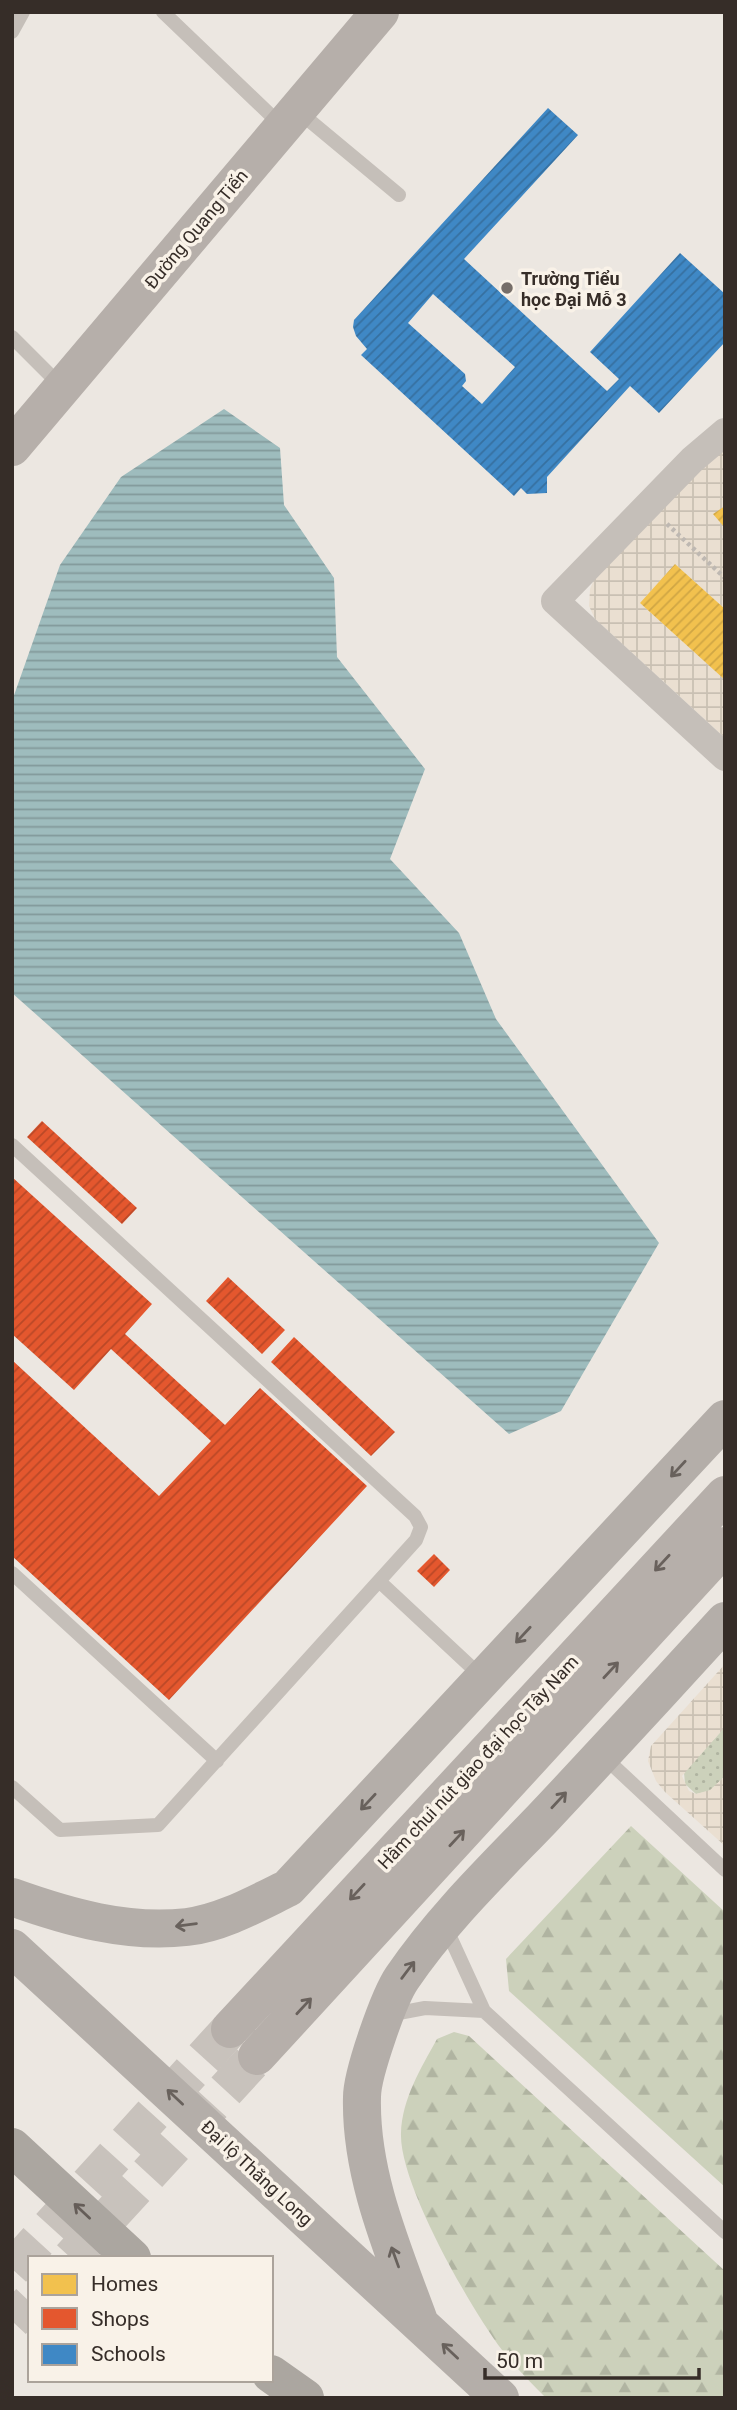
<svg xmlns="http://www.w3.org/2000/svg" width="737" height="2410" font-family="Roboto,sans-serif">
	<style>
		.grass { fill: url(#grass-dots) }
		.forest { fill: url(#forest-firs) }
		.plaza { fill: url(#plaza-grid) }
		.water { fill: url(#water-rules) }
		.homes { fill: url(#homes-hatch) }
		.shops { fill: url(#shops-hatch) }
		.schools { fill: url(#schools-hatch); fill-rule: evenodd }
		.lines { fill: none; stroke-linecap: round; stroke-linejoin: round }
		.secondary-tunnel { stroke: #c8c2bc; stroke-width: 38; stroke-dasharray: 38 19; stroke-linecap: butt }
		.path { stroke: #beb8b2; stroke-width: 4.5; stroke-dasharray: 3.5 3.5; stroke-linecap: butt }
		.lane { stroke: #c5bfb9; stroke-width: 14 }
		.street { stroke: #c5bfb9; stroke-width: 28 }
		.secondary { stroke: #b6afaa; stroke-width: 38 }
		.primary { stroke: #b4aea9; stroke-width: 38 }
		.highway { stroke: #aba6a0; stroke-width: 38 }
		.oneway { stroke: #68615c }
		.oneway2 { stroke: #69615c }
		.oneway3 { stroke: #655d58 }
		.poi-dot { fill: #766e69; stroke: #f9f2e8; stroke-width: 2.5 }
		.labels { text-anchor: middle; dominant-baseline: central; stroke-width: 7; stroke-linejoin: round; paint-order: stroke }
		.street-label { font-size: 18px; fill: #362d28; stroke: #f9f2e8 }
		.poi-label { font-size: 18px; font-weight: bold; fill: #362d28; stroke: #f9f2e8; text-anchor: start }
	</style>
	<defs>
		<pattern id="grass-dots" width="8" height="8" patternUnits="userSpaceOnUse" patternTransform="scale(1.75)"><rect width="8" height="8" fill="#ccd1bb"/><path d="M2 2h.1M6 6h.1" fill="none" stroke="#b0b4a1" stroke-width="1.8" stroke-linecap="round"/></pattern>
		<pattern id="forest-firs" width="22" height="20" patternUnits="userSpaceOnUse" patternTransform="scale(1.75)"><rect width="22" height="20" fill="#ccd1bb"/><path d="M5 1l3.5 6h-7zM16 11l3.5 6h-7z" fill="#b0b4a1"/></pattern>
		<pattern id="plaza-grid" width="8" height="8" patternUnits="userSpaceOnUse" patternTransform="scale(1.75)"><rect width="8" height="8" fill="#eadfd1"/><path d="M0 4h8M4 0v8" fill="none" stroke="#c9c0b3"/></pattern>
		<pattern id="water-rules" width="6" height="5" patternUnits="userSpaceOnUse" patternTransform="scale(1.75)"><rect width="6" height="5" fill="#9ebcbd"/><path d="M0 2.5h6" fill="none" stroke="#82999a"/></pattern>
		<pattern id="homes-hatch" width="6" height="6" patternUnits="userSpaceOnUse" patternTransform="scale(1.75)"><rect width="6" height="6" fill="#f2c14e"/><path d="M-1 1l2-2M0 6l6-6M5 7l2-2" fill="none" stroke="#d0a644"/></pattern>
		<pattern id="shops-hatch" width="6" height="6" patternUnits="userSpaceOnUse" patternTransform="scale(1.75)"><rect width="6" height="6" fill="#e4572e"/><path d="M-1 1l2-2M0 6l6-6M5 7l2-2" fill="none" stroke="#ba4827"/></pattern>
		<pattern id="schools-hatch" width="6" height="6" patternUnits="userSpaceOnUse" patternTransform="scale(1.75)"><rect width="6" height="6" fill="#3f88c5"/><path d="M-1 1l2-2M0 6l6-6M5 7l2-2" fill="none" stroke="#3670a0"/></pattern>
	</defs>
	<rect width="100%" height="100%" fill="#ece7e1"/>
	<path class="grass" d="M 725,1727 L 725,1776 L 710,1791 L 696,1794 L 685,1784 L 684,1772 Z"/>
	<path class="forest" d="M 631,1826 L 725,1912 L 725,2187 L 509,1991 L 506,1959 Z
		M 454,2032 L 469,2036 L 725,2271 L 725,2398 L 546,2398 C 531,2383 515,2367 502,2350 C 471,2309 399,2184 401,2133 C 402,2099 421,2068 437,2039 Z"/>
	<path class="plaza" d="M 725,444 L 725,506 L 714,514 L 725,528 L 725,609 L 675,564 L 640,603 L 725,680 L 725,738 L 595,619 L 589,606 L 590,589 L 596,575 Z
		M 725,1664 L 725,1727 L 682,1776 L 689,1791 L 696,1794 L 710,1790 L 725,1776 L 725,1846 L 665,1792 L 656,1781 L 648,1761 L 651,1746 Z"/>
	<path class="water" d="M 224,409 L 280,448 L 284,505 L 334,578 L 337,657 L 425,769 L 390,859 L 459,933 L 496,1019 L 659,1243 L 561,1411 L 509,1434 L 12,993 L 12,701 L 60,565 L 121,477 Z"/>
	<path class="homes" d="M 725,506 L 725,528 L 713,514 Z
		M 675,564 L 725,609 L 725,680 L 640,603 Z"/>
	<path class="shops" d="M 42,1121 L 137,1208 L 122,1224 L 27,1137 Z
		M 12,1177 L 152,1304 L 125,1334 L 225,1425 L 260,1388 L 367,1486 L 169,1700 L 12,1556 L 12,1360 L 159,1496 L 211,1441 L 111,1349 L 74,1390 L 12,1334 Z
		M 228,1277 L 285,1330 L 262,1354 L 206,1301 Z
		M 294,1337 L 395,1432 L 371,1456 L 271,1362 Z
		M 434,1554 L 450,1570 L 434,1587 L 417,1571 Z"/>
	<path class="schools" d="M 548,108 L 578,135 L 464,259 L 607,391 L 619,379 L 590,352 L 680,253 L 725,294 L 725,342 L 659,413 L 630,386 L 547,477 L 547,493 L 527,494 L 521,488 L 514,496 L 361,355 L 367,349 L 356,336 L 353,327 L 354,320 ZM 433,294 L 515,367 L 482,404 L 462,386 L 466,381 L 465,374 L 408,323 Z"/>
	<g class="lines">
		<path class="secondary-tunnel" d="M 71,2258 L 257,2056
			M 12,2269 L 230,2029
			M 12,2321 L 30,2302"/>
		<path class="path" d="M 667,524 L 725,578"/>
		<path class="lane" d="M 163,12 L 282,126
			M 12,32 L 23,12
			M 298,111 L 399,195
			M 12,337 L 61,386
			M 12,1145 L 415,1516 L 421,1527 L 416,1540 L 158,1825 L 60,1830 L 12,1787
			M 12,1573 L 217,1761
			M 379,1581 L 483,1678
			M 603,1756 L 725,1870
			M 446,1928 L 484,2011 L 725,2232
			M 388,2015 L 425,2008 L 484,2011"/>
		<path class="street" d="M 725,432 L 692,460 L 555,601 L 725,757"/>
		<path class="secondary" d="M 12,447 L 380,12
			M 230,2029 L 725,1495
			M 257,2056 L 725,1546"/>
		<path class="primary" d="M 12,1897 C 68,1917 127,1934 187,1927 C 222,1923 257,1903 288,1888 L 725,1419
			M 12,1948 L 500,2398
			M 419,2321 C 393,2250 360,2175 362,2097 C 362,2074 389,1997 402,1978 C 442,1919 493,1870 542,1819 C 603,1754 664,1688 725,1621"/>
		<path class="highway" d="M 12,2147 L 132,2258
			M 271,2374 L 305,2398"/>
	</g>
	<defs><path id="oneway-shaft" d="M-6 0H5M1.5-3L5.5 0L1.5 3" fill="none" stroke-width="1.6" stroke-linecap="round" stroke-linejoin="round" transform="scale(1.75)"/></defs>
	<g class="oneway">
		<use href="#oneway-shaft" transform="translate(678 1469) rotate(133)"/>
		<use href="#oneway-shaft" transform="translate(523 1635) rotate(133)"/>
		<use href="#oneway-shaft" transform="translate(559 1800) rotate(-47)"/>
		<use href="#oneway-shaft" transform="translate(368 1802) rotate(133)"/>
		<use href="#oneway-shaft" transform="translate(186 1925) rotate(173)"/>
		<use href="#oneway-shaft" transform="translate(408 1970) rotate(-53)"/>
		<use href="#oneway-shaft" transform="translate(175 2097) rotate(-137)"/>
		<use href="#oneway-shaft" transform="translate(395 2257) rotate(-110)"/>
		<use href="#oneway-shaft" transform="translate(450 2351) rotate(-137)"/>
	</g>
	<g class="oneway2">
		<use href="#oneway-shaft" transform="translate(662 1563) rotate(133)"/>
		<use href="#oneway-shaft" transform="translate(611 1670) rotate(-47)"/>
		<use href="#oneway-shaft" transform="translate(457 1838) rotate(-47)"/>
		<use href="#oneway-shaft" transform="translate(357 1892) rotate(133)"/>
		<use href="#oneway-shaft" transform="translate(304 2006) rotate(-47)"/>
	</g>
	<use class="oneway3" href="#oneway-shaft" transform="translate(82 2211) rotate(-137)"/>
	<circle class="poi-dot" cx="507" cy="288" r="7"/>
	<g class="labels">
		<g class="street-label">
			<text transform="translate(196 229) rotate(-50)">Đường Quang Tiến</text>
			<text transform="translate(478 1762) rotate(-47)">Hầm chui nút giao đại học Tây Nam</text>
			<text transform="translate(257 2173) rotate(43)">Đại lộ Thăng Long</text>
		</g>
		<g class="poi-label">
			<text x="521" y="278">Trường Tiểu<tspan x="521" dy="21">học Đại Mỗ 3</tspan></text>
		</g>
	</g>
	<rect width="737" height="2410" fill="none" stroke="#362d28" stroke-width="28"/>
	<rect x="28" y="2256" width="245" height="126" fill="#f9f2e8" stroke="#aba39b" stroke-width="2"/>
	<rect x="42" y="2274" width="35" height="21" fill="#f2c14e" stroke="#aba39b" stroke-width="2"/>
	<text x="91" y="2291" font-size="21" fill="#362d28">Homes</text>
	<rect x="42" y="2308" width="35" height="21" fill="#e4572e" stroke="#aba39b" stroke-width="2"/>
	<text x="91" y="2326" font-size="21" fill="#362d28">Shops</text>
	<rect x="42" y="2344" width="35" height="21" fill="#3f88c5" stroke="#aba39b" stroke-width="2"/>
	<text x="91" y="2361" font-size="21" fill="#362d28">Schools</text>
	<path d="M485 2368v10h214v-10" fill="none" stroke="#362d28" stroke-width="3.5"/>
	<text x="496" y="2368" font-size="21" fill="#362d28" stroke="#f9f2e8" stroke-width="5" paint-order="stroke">50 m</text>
</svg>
